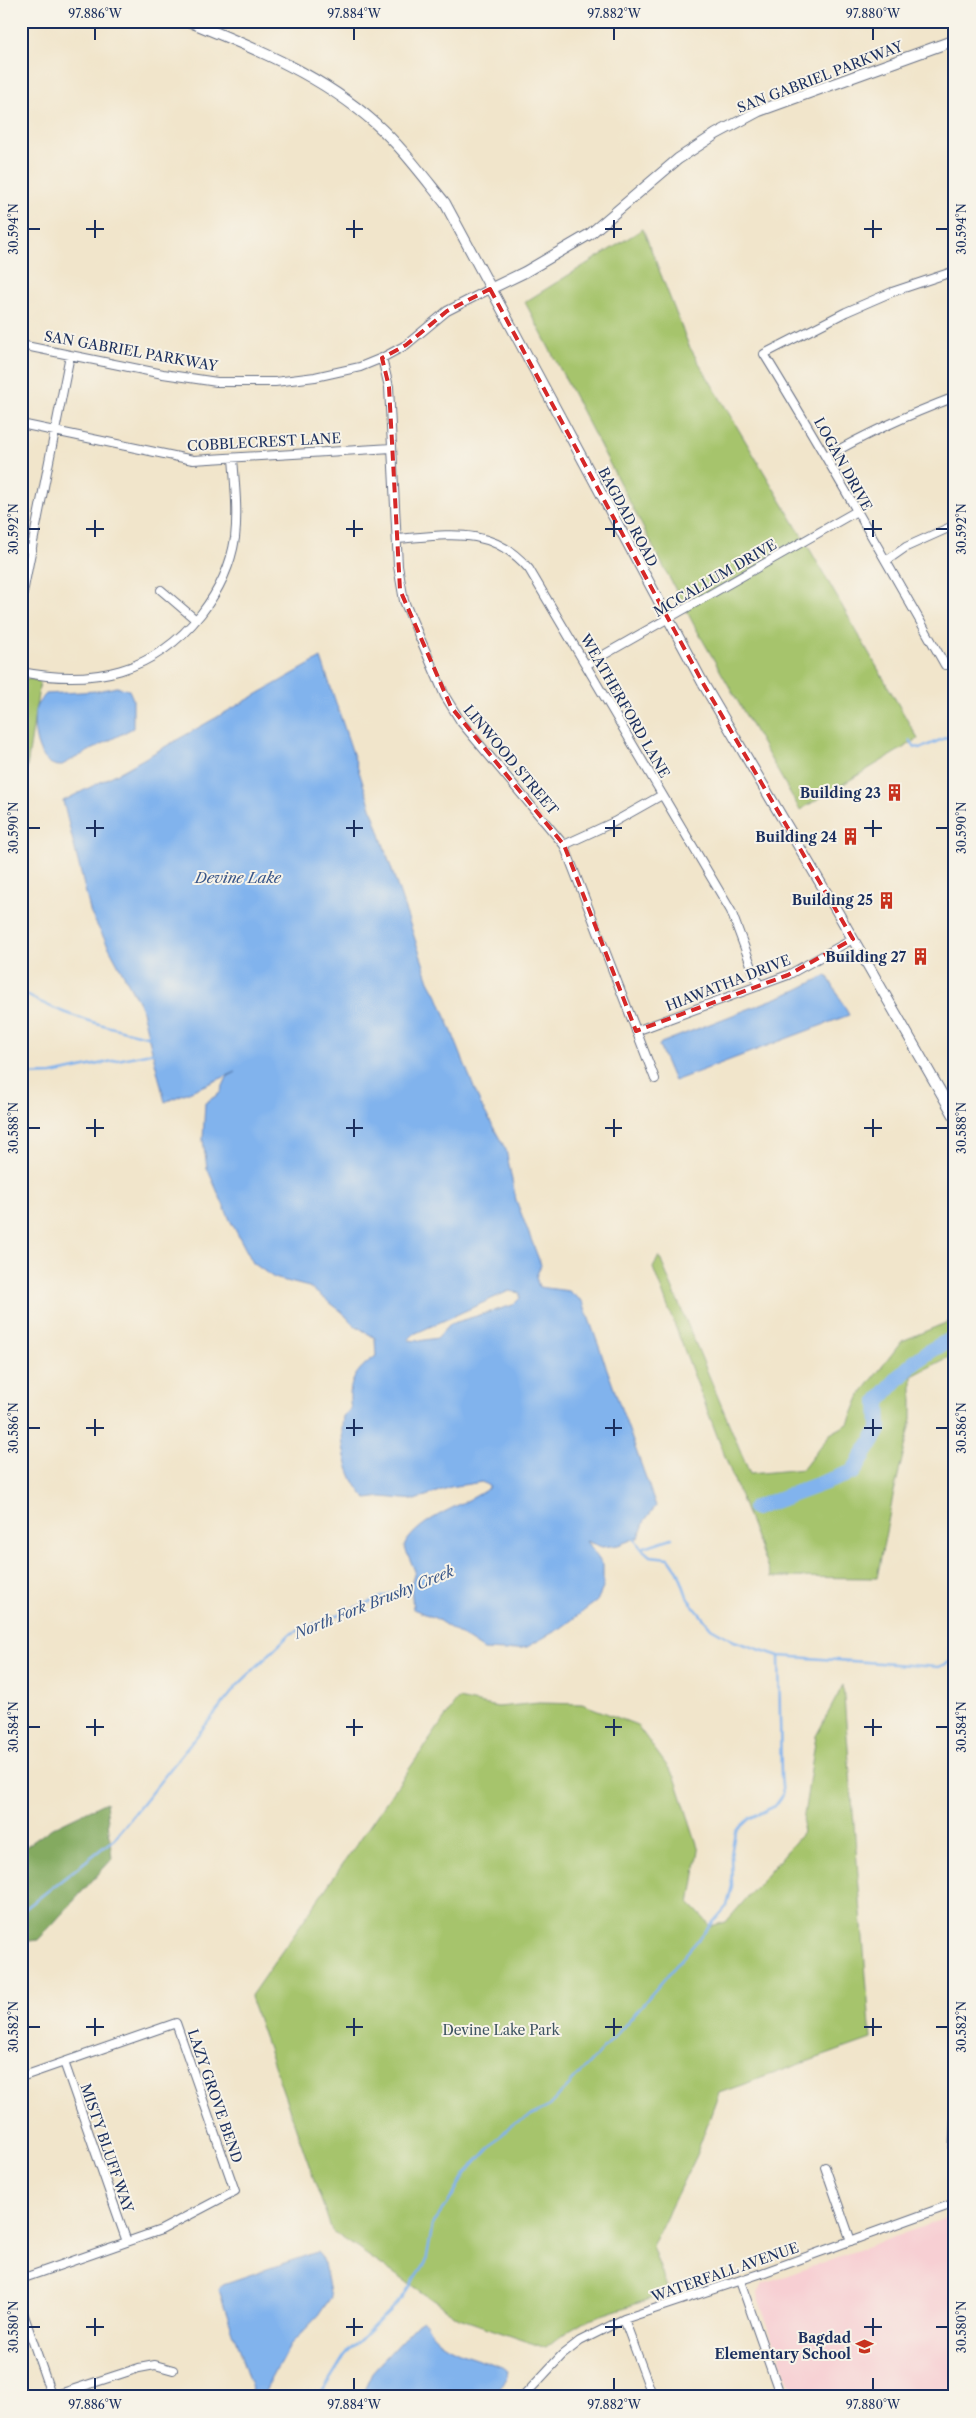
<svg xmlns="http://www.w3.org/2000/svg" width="976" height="2418" font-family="'Libre Caslon Text',serif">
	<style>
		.built { fill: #f7cfd3 }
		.green { fill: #a6c46c; stroke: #607a65 }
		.forest { fill: #84aa60; stroke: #506c5f }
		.water { fill: #81b3ed; stroke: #4e71a6; fill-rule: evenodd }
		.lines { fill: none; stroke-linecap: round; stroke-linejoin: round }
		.stream { stroke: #81b3ed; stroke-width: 2.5 }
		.river { stroke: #81b3ed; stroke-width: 16 }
		.street-casing { stroke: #666f84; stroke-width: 10 }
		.secondary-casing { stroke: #666f84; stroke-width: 12 }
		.street { stroke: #fff; stroke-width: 8 }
		.secondary { stroke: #fff; stroke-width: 10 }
		.marked { fill: none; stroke: #d62828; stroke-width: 4; stroke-dasharray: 10 6; stroke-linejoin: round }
		.ticks { fill: none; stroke: #1b2f5e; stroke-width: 2 }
		.labels { text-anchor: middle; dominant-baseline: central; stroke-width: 4; stroke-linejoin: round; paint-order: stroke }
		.street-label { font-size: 14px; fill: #1b2f5e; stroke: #f7f3e8 }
		.poi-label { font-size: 14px; font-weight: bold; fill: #1b2f5e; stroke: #f7f3e8; text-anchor: end }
		.park-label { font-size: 14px; fill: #3e5462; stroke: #f7f3e8 }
		.water-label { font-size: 15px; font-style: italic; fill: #3a5789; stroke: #f7f3e8 }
		.neatline { fill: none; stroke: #1b2f5e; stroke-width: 2 }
		.ticks-label { font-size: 12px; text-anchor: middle; fill: #1b2f5e }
	</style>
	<rect width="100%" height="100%" fill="#f7f3e8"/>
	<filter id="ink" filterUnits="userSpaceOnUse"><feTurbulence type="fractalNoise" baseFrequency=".02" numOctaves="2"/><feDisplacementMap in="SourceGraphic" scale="10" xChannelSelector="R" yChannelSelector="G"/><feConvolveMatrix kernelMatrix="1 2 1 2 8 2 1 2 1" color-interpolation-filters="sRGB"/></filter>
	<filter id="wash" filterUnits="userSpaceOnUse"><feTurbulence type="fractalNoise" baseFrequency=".0096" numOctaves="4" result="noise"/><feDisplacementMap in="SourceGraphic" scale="20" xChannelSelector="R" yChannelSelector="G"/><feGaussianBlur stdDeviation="1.12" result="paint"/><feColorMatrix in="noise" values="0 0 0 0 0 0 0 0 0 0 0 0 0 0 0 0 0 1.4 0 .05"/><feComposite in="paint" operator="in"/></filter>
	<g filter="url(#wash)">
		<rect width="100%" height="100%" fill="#f1e5cb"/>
		<path class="built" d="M 955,2215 L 955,2397 L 794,2397 L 757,2295 L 763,2284 Z"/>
		<path class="green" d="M 643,229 L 689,346 L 809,548 L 918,739 L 800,810 L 694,625 L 525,302 Z
			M 21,677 L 40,681 L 26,774 L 21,773 Z
			M 659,1256 L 750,1474 L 803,1469 L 830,1434 L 848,1424 L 860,1395 L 902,1341 L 955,1319 L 955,1354 L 912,1376 L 912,1419 L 893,1496 L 877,1578 L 771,1577 L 653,1268 Z
			M 843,1685 L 871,2039 L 719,2093 L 696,2155 L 652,2246 L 669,2293 L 586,2320 L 569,2330 L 546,2348 L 459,2318 L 332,2231 L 250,1997 L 458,1699 L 498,1707 L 539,1703 L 582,1704 L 637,1725 L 675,1777 L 699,1850 L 690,1904 L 711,1926 L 726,1922 L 801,1835 L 816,1736 Z"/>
		<path class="forest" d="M 106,1802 L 112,1859 L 38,1940 L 21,1942 L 21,1850 L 52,1828 Z"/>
		<path class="water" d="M 321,658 L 429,981 L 439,999 L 480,1103 L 506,1150 L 516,1200 L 541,1265 L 536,1277 L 539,1287 L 569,1291 L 583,1302 L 656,1506 L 645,1520 L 639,1537 L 618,1545 L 602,1547 L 586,1541 L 603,1565 L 603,1588 L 597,1601 L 561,1628 L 527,1647 L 506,1651 L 484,1650 L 435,1618 L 413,1609 L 411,1585 L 415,1571 L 404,1546 C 420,1516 465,1506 490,1487 L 482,1482 L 450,1487 L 415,1500 L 382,1497 L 367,1499 C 347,1481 339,1442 343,1416 L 351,1410 C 347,1384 354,1371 376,1356 L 375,1338 L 353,1324 L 341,1311 L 309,1287 L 274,1278 L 253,1263 L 230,1220 L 207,1168 L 203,1140 L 205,1103 L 220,1093 L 227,1077 L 236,1072 L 165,1102 L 141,1007 L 91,914 L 63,801 L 124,770 ZM 509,1291 L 520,1293 L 520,1298 L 513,1305 L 450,1324 L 437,1338 L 419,1341 L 408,1340 L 414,1334 Z
			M 117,687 L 129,690 L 133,699 L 133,728 L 60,766 C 36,766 31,725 36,707 C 38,702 43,698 46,694 L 97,691 Z
			M 827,975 L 849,1015 L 674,1081 L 659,1046 L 661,1043 L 797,990 Z
			M 317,2252 L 323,2259 L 331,2297 L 318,2316 L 290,2345 L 262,2397 L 248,2397 L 252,2389 L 219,2290 L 223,2284 Z
			M 423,2320 C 429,2325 429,2331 434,2336 C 450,2353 482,2359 503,2367 L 508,2371 L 506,2380 L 491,2397 L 361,2397 L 373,2371 L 417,2324 Z"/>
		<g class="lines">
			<path class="stream" d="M 910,740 L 915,747 L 921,748 L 955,734
				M 21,992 C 61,1015 106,1027 151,1037
				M 21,1075 L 52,1074 L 155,1052
				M 633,1537 L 641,1548 L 672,1538
				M 641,1548 L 650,1556 L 669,1558 L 678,1571 L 688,1599 L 711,1628 L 734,1641 L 779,1656 L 938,1667 L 955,1660
				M 21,1912 L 114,1839 L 237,1686 L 290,1634 L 412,1585
				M 319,2397 L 345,2355 L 402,2298 L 426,2262 L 433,2223 L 447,2205 L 465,2174 L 510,2126 L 548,2107 L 618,2033 L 727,1906 L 732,1886 L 731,1855 L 735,1832 L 750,1818 L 775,1806 L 783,1795 L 781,1776 L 779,1656"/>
			<path class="river" d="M 755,1508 L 853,1472 L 879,1430 L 878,1401 C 904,1371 918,1354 955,1338"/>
		</g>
	</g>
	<g filter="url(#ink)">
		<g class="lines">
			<defs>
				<path id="street" d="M 955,271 L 892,292 L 846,312 L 764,354 C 827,456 886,561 945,665 L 955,660
					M 21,345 L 163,374 L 217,382 L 275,382 L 315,377 L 360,367 L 382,358 L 406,345 L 447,311 L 490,289
					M 382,358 L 389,387 L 398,566 L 404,601 L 445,696 L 461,722 L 564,845 L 655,1079
					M 21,424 L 193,460 L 392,448
					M 826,457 C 867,433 910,414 955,397
					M 397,539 C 448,535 492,525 529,569 L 731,911 L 759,986
					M 21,547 L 32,550
					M 886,561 L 906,547 L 955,525
					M 161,590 L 196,620
					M 21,603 L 70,355
					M 586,665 L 855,512
					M 21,672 C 93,686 154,673 201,614 C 218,592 231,565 235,538 C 238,512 235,485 233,458
					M 564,845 L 614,822 L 662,795
					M 636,1031 L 788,975 L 853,939
					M 64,2062 L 127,2242
					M 21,2077 L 176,2023 L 235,2191 L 161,2230 L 21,2279
					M 955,2117 L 953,2156 L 955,2163
					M 825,2167 L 851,2241
					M 740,2281 L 781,2397
					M 21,2307 L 52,2397
					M 624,2319 L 653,2397
					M 50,2397 L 139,2368 L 155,2365 L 173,2370
					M 523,2397 L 562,2355 L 580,2341 L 624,2319 L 762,2273 L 955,2203"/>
				<path id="secondary" d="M 188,21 C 254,48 320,74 375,123 C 401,146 423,176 445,203 L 704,685 L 834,906 L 955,1117
					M 490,289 L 525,272 L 590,234 L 678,159 L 716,134 L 759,111 L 955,40"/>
			</defs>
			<use href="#street" class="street-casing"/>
			<use href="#secondary" class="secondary-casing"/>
			<use href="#street" class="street"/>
			<use href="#secondary" class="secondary"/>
		</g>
	</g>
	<path class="marked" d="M 490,289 L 704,685 L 853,939 L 788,975 L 636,1031 L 564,845 L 451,707 L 400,590 L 389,387 L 382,358 L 406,345 L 447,311 Z"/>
	<path class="ticks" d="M 95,28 L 95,40M 354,28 L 354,40M 614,28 L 614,40M 873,28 L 873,40M 95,220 L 95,238M 354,220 L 354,238M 614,220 L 614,238M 873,220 L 873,238M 28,229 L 40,229M 86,229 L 104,229M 346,229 L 363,229M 605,229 L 622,229M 864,229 L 882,229M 936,229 L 948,229M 95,520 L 95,537M 354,520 L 354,537M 614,520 L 614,537M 873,520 L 873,537M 28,529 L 40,529M 86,529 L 104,529M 346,529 L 363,529M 605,529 L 622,529M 864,529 L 882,529M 936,529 L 948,529M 95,820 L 95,837M 354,820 L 354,837M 614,820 L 614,837M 873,820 L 873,837M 28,828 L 40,828M 86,828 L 104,828M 346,828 L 363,828M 605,828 L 622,828M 864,828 L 882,828M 936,828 L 948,828M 95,1119 L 95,1137M 354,1119 L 354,1137M 614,1119 L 614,1137M 873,1119 L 873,1137M 28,1128 L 40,1128M 86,1128 L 104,1128M 346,1128 L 363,1128M 605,1128 L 622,1128M 864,1128 L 882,1128M 936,1128 L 948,1128M 95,1419 L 95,1436M 354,1419 L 354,1436M 614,1419 L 614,1436M 873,1419 L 873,1436M 28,1428 L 40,1428M 86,1428 L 104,1428M 346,1428 L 363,1428M 605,1428 L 622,1428M 864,1428 L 882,1428M 936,1428 L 948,1428M 95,1719 L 95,1736M 354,1719 L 354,1736M 614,1719 L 614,1736M 873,1719 L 873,1736M 28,1727 L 40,1727M 86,1727 L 104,1727M 346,1727 L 363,1727M 605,1727 L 622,1727M 864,1727 L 882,1727M 936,1727 L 948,1727M 95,2018 L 95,2036M 354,2018 L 354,2036M 614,2018 L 614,2036M 873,2018 L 873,2036M 28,2027 L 40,2027M 86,2027 L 104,2027M 346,2027 L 363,2027M 605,2027 L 622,2027M 864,2027 L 882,2027M 936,2027 L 948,2027M 95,2318 L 95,2336M 354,2318 L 354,2336M 614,2318 L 614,2336M 873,2318 L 873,2336M 28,2327 L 40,2327M 86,2327 L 104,2327M 346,2327 L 363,2327M 605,2327 L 622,2327M 864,2327 L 882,2327M 936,2327 L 948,2327M 95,2378 L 95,2390M 354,2378 L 354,2390M 614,2378 L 614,2390M 873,2378 L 873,2390"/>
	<defs>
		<symbol id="building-bare" viewBox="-9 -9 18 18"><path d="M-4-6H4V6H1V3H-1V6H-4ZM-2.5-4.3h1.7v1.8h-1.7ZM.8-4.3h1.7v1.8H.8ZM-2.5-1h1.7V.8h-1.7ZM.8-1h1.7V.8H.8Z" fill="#c8321e" stroke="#f7f3e8" stroke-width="2.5" paint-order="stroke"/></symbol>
		<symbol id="school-bare" viewBox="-9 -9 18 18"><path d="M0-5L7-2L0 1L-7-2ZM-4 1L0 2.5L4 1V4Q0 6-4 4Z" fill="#c8321e" stroke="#f7f3e8" stroke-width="2.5" paint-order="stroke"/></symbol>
	</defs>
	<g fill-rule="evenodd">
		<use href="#building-bare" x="882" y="780" width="25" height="25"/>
		<use href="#building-bare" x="838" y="824" width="25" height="25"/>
		<use href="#building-bare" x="874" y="888" width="25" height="25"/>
		<use href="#building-bare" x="908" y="944" width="25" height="25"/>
		<use href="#school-bare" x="852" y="2334" width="25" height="25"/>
	</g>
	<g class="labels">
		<g class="street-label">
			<text transform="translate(820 77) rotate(-21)">SAN GABRIEL PARKWAY</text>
			<text transform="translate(131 351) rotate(10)">SAN GABRIEL PARKWAY</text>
			<text transform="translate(264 442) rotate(-3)">COBBLECREST LANE</text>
			<text transform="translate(843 464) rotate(61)">LOGAN DRIVE</text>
			<text transform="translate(628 517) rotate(62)">BAGDAD ROAD</text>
			<text transform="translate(715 578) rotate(-30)">MCCALLUM DRIVE</text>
			<text transform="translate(625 706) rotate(60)">WEATHERFORD LANE</text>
			<text transform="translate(511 760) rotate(50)">LINWOOD STREET</text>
			<text transform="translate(728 983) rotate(-21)">HIAWATHA DRIVE</text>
			<text transform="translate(215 2096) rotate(71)">LAZY GROVE BEND</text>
			<text transform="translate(107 2148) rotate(71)">MISTY BLUFF WAY</text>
			<text transform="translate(725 2272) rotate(-19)">WATERFALL AVENUE</text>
		</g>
		<g class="poi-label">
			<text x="881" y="793">Building 23</text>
			<text x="837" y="837">Building 24</text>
			<text x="873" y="900">Building 25</text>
			<text x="906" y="957">Building 27</text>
			<text x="851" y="2338">Bagdad<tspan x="851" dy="16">Elementary School</tspan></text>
		</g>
		<g class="park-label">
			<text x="501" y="2030">Devine Lake Park</text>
		</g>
		<g class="water-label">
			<text x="238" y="877">Devine Lake</text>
			<text transform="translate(374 1602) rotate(-22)">North Fork Brushy Creek</text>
		</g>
	</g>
	<rect width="976" height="2418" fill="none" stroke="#f7f3e8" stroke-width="55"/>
	<rect x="28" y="28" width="920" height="2362" class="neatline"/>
	<g class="ticks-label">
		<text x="95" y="18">97.886°W</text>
		<text x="354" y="18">97.884°W</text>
		<text x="614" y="18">97.882°W</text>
		<text x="873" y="18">97.880°W</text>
		<text transform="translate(14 229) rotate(-90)" y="4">30.594°N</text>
		<text transform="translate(962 229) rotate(-90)" y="4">30.594°N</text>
		<text transform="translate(14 529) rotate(-90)" y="4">30.592°N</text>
		<text transform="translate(962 529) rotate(-90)" y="4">30.592°N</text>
		<text transform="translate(14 828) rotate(-90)" y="4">30.590°N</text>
		<text transform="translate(962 828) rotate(-90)" y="4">30.590°N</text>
		<text transform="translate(14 1128) rotate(-90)" y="4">30.588°N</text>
		<text transform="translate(962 1128) rotate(-90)" y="4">30.588°N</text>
		<text transform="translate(14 1428) rotate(-90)" y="4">30.586°N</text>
		<text transform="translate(962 1428) rotate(-90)" y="4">30.586°N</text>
		<text transform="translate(14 1727) rotate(-90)" y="4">30.584°N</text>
		<text transform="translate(962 1727) rotate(-90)" y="4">30.584°N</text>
		<text transform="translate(14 2027) rotate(-90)" y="4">30.582°N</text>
		<text transform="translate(962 2027) rotate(-90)" y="4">30.582°N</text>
		<text transform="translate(14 2327) rotate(-90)" y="4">30.580°N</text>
		<text transform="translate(962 2327) rotate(-90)" y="4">30.580°N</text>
		<text x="95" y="2409">97.886°W</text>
		<text x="354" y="2409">97.884°W</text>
		<text x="614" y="2409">97.882°W</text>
		<text x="873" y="2409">97.880°W</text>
	</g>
</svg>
